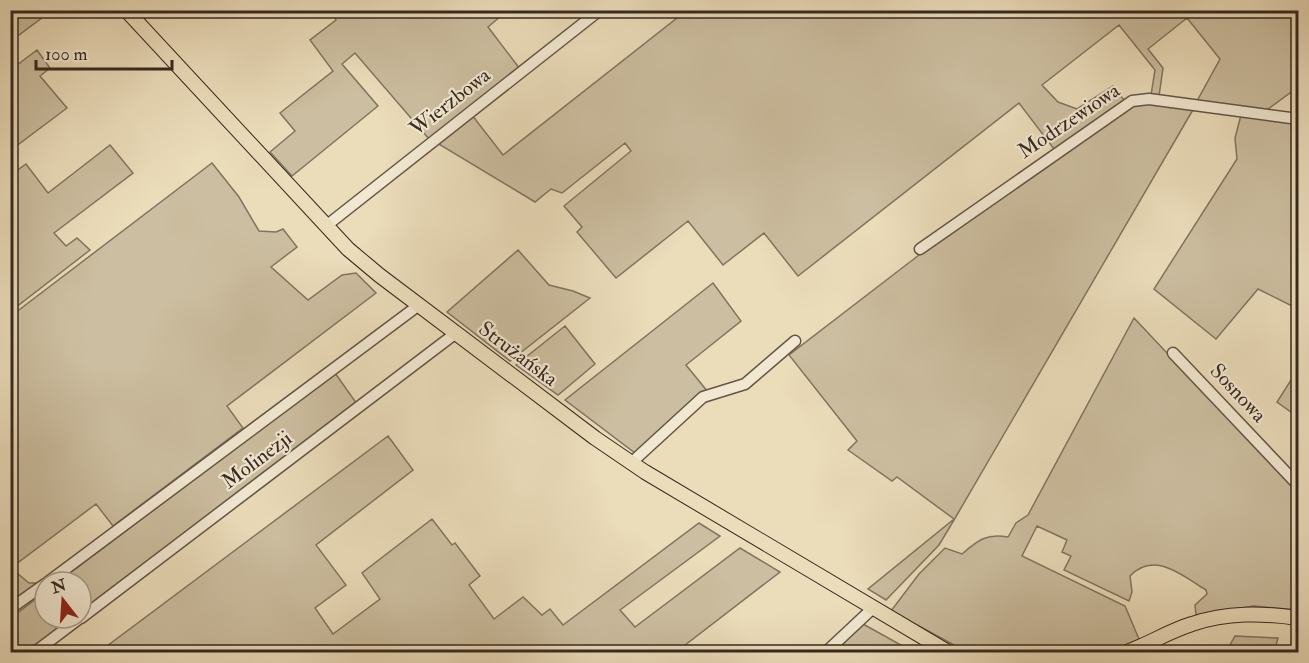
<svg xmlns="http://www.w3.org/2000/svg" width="1309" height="663" font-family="'IM FELL Double Pica',serif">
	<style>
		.green { fill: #ccbea0; stroke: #817460; stroke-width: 1.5 }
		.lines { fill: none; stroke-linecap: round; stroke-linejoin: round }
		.minor-casing { stroke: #635646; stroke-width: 13 }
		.major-casing { stroke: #36291f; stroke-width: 16 }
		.minor { stroke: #f2e8d2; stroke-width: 10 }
		.major { stroke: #ebdcba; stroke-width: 14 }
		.labels { text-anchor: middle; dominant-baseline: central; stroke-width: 4.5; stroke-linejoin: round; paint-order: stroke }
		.street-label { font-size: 21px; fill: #36291f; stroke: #f2e8d2 }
	</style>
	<rect width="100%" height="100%" fill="#ebdcba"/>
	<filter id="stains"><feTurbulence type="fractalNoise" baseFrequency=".00333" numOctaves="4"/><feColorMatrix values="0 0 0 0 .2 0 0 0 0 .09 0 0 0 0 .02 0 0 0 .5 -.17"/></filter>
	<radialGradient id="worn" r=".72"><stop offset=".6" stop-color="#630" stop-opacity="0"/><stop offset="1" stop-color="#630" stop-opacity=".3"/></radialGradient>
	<path class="green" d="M 11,10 L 51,10 L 51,11 L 11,41 Z
		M 331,11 L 500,11 L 502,15 L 488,27 L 520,69 L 429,139 L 355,53 L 342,64 L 378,106 L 292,176 L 270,152 L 295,131 L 280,113 L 333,71 L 310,40 L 336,20 Z
		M 686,11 L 1298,11 L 1298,87 L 1264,112 L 1197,101 L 1220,59 L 1187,18 L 1148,49 L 1163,68 L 1159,96 L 1151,95 L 1155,70 L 1119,25 L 1042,85 L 1058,102 L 1077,109 L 1113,86 L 1124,100 L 1054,149 L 1019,103 L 798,276 L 764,233 L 723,265 L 688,221 L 616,278 L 577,232 L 582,227 L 564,206 L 631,151 L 625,143 L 562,193 L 551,189 L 535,202 L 437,143 L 472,115 L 503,155 Z
		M 37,50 L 50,68 L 40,76 L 67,108 L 11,150 L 11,66 L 13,68 Z
		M 1137,101 L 1194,108 L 954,520 L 939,545 L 886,600 L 868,589 L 954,519 L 897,477 L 892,481 L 848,450 L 857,441 L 789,355 L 919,255 Z
		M 1241,115 L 1298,123 L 1298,309 L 1258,289 L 1216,339 L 1154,289 L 1237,159 L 1235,138 Z
		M 110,145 L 133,173 L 54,233 L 66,246 L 77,238 L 90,250 L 11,311 L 11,175 L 26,164 L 48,193 Z
		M 212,163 L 239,197 L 259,231 L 276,232 L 283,229 L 297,247 L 271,267 L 308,300 L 342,275 L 356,273 L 376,293 L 227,406 L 243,428 L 113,526 L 96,504 L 11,568 L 29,583 L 38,583 L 11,604 L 11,316 Z
		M 518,250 L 549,285 L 573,291 L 590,298 L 510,361 L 447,312 Z
		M 713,283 L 741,321 L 686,365 L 708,392 L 635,453 L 565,400 Z
		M 1134,318 L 1298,492 L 1298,610 L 1254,606 L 1196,615 L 1195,605 L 1207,594 L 1206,590 C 1183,576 1154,550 1130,576 L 1132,592 L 1129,601 L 1064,570 L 1071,556 L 1062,552 L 1067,540 L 1037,526 L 1022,556 L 1125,606 L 1139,639 L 1109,652 L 967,652 L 891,611 L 919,574 L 945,548 L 962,554 C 978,540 987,533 1008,537 L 1016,523 L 1028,515 Z
		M 565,326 L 595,364 L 558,395 L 516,365 Z
		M 1298,369 L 1298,417 L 1277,402 Z
		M 335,373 L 357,404 L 81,613 L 81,582 L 58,582 Z
		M 388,436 L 413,470 L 316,545 L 346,585 L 315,608 L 333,634 L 380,599 L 362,573 L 432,519 L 452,545 L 455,543 L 480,576 L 469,585 L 494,619 L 523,597 L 542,615 L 550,609 L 563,625 L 699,523 L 720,536 L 620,610 L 635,627 L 740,548 L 780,572 L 676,652 L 99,652 Z
		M 45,592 L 45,618 L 74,618 L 29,652 L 11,652 L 11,618 Z
		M 863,624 L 901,645 L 891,652 L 829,652 Z
		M 1235,636 L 1278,638 L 1274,652 L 1226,652 Z"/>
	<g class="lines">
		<defs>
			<path id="minor" d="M 326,226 L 600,10
				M 920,249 L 1132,101 L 1149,99 L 1298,119
				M 1173,353 L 1298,485
				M 631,463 L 703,397 L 745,384 L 795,341
				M 48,582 L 419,305
				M 10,609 L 45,584
				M 81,618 L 456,333
				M 35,652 L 80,618
				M 826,652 L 873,608"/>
			<path id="major" d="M 126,10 L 348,249 L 379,275 L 595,438 L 645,472 L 948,652
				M 1127,652 C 1149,644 1169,631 1192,624 C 1227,612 1262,613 1298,618"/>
		</defs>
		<use href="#minor" class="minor-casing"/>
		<use href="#major" class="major-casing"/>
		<use href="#minor" class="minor"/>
		<use href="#major" class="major"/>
	</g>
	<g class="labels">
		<g class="street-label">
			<text transform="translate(450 102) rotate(-38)">Wierzbowa</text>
			<text transform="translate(1069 121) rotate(-34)">Modrzewiowa</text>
			<text transform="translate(518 354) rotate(37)">Strużańska</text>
			<text transform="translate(1238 393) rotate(47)">Sosnowa</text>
			<text transform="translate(257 460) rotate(-37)">Molinezji</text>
		</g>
	</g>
	<rect width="1309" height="663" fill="none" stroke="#ebdcba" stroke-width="36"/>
	<rect x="12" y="12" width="1285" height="639" fill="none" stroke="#36291f" stroke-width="3"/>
	<rect x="18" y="18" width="1273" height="627" fill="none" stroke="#36291f" stroke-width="1.5"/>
	<g transform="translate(63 600) rotate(343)"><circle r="28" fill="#f2e8d2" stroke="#a79c8a" stroke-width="1.5"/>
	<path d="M0-4.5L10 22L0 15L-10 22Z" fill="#8f2418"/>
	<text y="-9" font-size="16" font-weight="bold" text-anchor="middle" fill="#36291f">N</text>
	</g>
	<path d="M36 60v9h136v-9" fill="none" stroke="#36291f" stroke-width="3"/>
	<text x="45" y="60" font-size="18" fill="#36291f" stroke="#f2e8d2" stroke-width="4.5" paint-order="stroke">100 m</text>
	<rect width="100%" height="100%" filter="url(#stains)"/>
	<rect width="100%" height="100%" fill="url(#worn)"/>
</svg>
